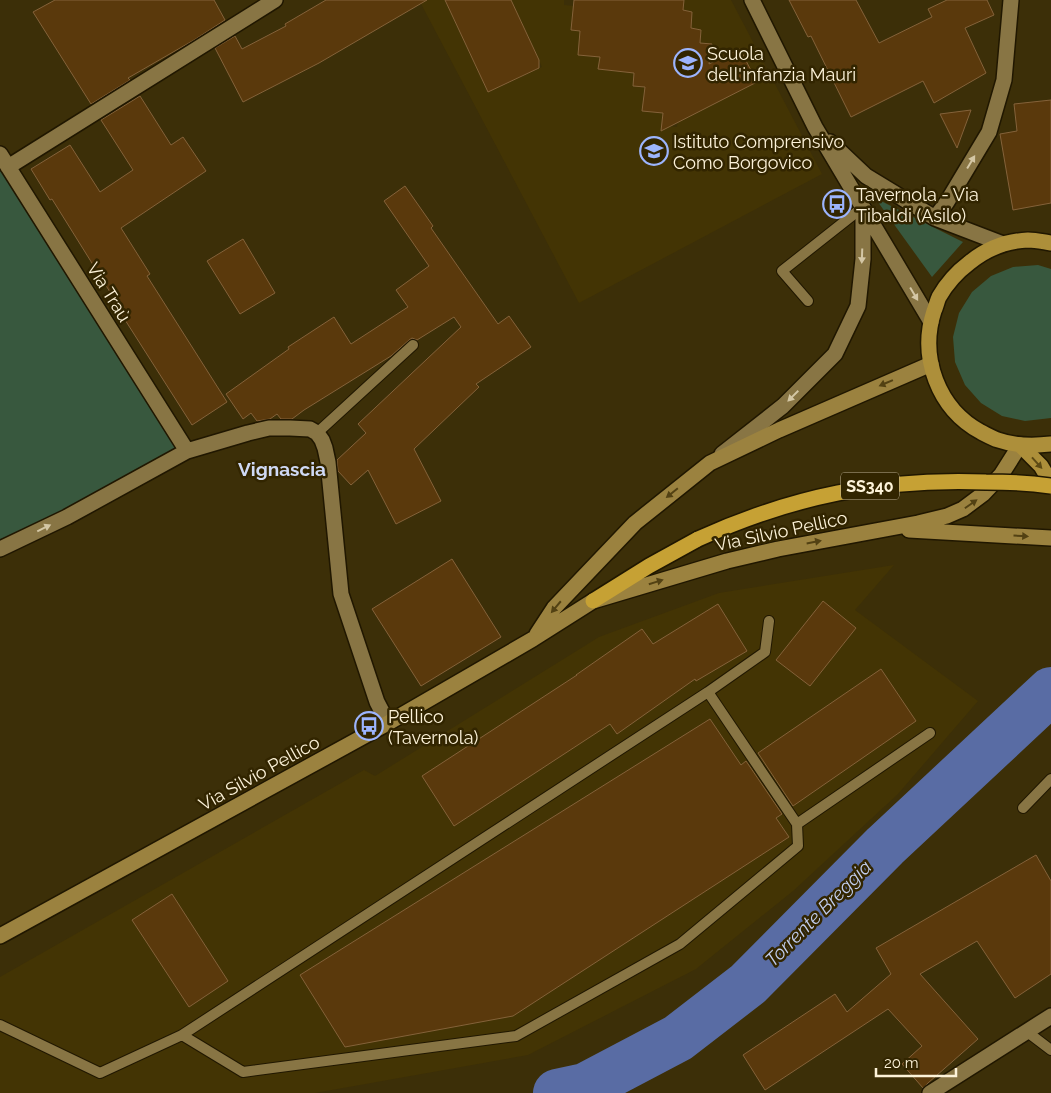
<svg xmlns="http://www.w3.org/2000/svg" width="1051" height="1093" font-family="Raleway,sans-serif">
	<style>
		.built { fill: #433404 }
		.green { fill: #38583e }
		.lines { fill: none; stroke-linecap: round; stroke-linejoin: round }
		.river { stroke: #596ca4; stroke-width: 48 }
		.building { fill: #5a390c; stroke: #84623a }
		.lane-casing { stroke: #201700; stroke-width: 12 }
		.street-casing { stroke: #201700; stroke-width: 18 }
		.secondary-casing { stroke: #201700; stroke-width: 18 }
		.primary-casing { stroke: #201700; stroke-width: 18 }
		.highway-casing { stroke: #201700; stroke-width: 18 }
		.lane { stroke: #887544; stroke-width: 10 }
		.street { stroke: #887544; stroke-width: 15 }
		.secondary { stroke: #9b823f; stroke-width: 15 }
		.primary { stroke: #ad8f3a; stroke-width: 15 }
		.highway { stroke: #c6a134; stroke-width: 15 }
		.highway-bridge-casing { stroke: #201700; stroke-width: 18; stroke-linecap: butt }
		.highway-bridge { stroke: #c6a134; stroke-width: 15 }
		.oneway { fill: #d4c7a5 }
		.oneway2 { fill: #524113 }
		.oneway3 { fill: #5d4a14 }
		.labels { text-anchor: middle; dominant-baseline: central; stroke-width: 5; stroke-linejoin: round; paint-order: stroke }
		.shield { fill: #322500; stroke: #c0b598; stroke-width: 1 }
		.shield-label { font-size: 16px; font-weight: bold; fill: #fdf3d9 }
		.poi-label { font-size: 18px; fill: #fdf3d9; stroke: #322500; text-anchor: start }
		.street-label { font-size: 18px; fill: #fdf3d9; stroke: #322500 }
		.neighbourhood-label { font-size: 19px; font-weight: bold; fill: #cfd9f5; stroke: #322500 }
		.water-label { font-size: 19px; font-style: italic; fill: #c2ceef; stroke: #322500 }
	</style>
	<rect width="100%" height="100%" fill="#3c2f08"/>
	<path class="built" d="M 419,0 L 445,0 L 488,92 L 542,67 L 511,0 L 564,0 L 564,5 L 574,6 L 571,30 L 580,31 L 600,57 L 598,69 L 613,71 L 617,34 L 634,64 L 633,86 L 645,87 L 642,110 L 663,113 L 662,126 L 677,127 L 681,91 L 719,59 L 710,61 L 712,44 L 700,43 L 701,30 L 691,28 L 692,12 L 683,10 L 684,0 L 731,0 L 822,174 L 579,303 Z
		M 894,565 L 855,610 L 978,701 L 898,794 L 793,891 L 696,969 L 528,1055 L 315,1093 L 0,1093 L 0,977 L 364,770 L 375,776 L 599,637 L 719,593 Z"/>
	<path class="green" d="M 0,154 L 187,451 L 0,549 Z
		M 875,198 L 963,242 L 932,277 Z
		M 1038,265 L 1051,269 L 1051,418 L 1025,421 L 1002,416 L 981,403 L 965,385 L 955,362 L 953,337 L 959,313 L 972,292 L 991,276 L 1013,267 Z"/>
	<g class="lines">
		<path class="river" d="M 557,1093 L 585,1087 L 678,1038 L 748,984 L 885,846 L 1051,691"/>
	</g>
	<path class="building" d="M 55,0 L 214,0 L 225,20 L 194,40 L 128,78 L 130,80 L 91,104 L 33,12 Z
		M 326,0 L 427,0 L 319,63 L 243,102 L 215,48 L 235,36 L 242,49 L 286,26 L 285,24 Z
		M 445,0 L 511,0 L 539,60 L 539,68 L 488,92 Z
		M 574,0 L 684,0 L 683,10 L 692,12 L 691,28 L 701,30 L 700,43 L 712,44 L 709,64 L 740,49 L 757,82 L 661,131 L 663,113 L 642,111 L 645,87 L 633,86 L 634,73 L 598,69 L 600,57 L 578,55 L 580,31 L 571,30 Z
		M 789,0 L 856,0 L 879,43 L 932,17 L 928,9 L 947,0 L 987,0 L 994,15 L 965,28 L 986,73 L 934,103 L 923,81 L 851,117 L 811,36 L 808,37 Z
		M 140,96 L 171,145 L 183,137 L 206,171 L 121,228 L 150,274 L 147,276 L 227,402 L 192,425 L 113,301 L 115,300 L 52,199 L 50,200 L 31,169 L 70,145 L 100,192 L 133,170 L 101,120 Z
		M 1051,100 L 1051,203 L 1013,210 L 1000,134 L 1017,131 L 1014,104 Z
		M 971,110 L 957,148 L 940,114 Z
		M 405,186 L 433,226 L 431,228 L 498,324 L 509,316 L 531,347 L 476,384 L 479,387 L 414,449 L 441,501 L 396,524 L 368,470 L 351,485 L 338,471 L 337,460 L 366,433 L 358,424 L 461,327 L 454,317 L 417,340 L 412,338 L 409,340 L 391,356 L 304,410 L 292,419 L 281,419 L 277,414 L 270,419 L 257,421 L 251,413 L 243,419 L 226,394 L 289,349 L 288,347 L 334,317 L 351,344 L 408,307 L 396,290 L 429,266 L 384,201 Z
		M 243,239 L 275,293 L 240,314 L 207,261 Z
		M 452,559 L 501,637 L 421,686 L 372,609 Z
		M 823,601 L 856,628 L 810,686 L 776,660 Z
		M 718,604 L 747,651 L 696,681 L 695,679 L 617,734 L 610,724 L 454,826 L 422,776 L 577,675 L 576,675 L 642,629 L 653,644 Z
		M 881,669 L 916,721 L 793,806 L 758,753 Z
		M 710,719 L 741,765 L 746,761 L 782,814 L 776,818 L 789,837 L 513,1016 L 345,1047 L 300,975 Z
		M 1036,855 L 1051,881 L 1051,974 L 1015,998 L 977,941 L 920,974 L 978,1039 L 928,1083 L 923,1088 L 902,1064 L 922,1046 L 888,1009 L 765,1090 L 743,1055 L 835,994 L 847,1012 L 891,974 L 876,948 Z
		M 172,894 L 228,981 L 189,1007 L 132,920 Z"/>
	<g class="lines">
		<defs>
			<path id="lane" d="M 808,301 L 782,271 L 863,207
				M 317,433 L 413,345
				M 708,692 L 797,824
				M 1023,808 L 1051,779
				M 0,1025 L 100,1073 L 182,1035 L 243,1072 L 516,1036 L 680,944 L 798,846 L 797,824 L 930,733
				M 1026,1031 L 1051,1050
				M 182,1035 L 708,692 L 765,652 L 769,621"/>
			<path id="street" d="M 752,0 L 815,127 L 931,322
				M 830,142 L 866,176 L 935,218 L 1003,244
				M 0,154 L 187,451
				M 8,167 L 275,0
				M 935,218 L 947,202 L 989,132 L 1004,80 L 1011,0
				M 722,454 L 783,406 L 835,354 L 858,306 L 863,259 L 863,208
				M 0,549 L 67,517 L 187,451 L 248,433 L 269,428 L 290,428 L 310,429 L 317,433 L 322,440 L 325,448 L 328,462 L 341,594 L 377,702 L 388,723
				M 930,1093 L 1051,1016"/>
			<path id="secondary" d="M 909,530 L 1051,538
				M 537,634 L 554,608 L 635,523 L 710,463 L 779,430 L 931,364
				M 0,936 L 388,723 L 533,639 L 593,601 L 727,561 L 778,549 L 918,523 L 947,516 L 963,509 L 983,494 L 1001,475 L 1020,445"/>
			<path id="primary" d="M 1051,243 C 1044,242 1036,240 1028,240 C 1006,241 986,249 969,263 C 957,272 947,283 939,297 C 937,301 936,307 934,311 C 919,357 938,409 981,432 C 987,435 992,438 998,440 C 1015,446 1034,446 1051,444
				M 1020,445 L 1041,466 L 1051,483"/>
			<path id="highway" d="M 593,601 L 649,566 L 698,539"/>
		</defs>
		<use href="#lane" class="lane-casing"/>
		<use href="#street" class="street-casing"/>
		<use href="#secondary" class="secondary-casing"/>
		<use href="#primary" class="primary-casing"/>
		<use href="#highway" class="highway-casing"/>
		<use href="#lane" class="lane"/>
		<use href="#street" class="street"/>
		<use href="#secondary" class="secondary"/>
		<use href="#primary" class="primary"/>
		<use href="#highway" class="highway"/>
		<defs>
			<path id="highway-bridge" d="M 698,539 C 793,496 881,478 986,482 C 1008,482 1030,483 1051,486"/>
		</defs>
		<use href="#highway-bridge" class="highway-bridge-casing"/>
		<use href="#highway-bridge" class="highway-bridge"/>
	</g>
	<defs><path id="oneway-solid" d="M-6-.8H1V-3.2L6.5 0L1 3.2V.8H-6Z" transform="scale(1.25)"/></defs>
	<g class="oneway">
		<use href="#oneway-solid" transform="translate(971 162) rotate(-59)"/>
		<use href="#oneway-solid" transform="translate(862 256) rotate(92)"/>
		<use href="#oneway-solid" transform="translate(914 294) rotate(59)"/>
		<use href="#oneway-solid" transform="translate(793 396) rotate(135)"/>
		<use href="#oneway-solid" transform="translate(44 528) rotate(-26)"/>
	</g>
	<g class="oneway2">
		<use href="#oneway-solid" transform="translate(886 383) rotate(157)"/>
		<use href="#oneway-solid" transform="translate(672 493) rotate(141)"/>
		<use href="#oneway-solid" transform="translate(971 504) rotate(-35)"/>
		<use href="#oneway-solid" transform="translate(1021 536) rotate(3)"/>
		<use href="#oneway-solid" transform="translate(814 542) rotate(-11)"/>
		<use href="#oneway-solid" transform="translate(656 582) rotate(-17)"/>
		<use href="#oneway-solid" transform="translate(556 607) rotate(130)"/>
	</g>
	<use class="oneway3" href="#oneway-solid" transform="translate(1037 463) rotate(48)"/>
	<defs>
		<symbol id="school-ring" viewBox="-11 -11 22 22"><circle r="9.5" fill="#322500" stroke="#9cb4fd" stroke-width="1.5"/><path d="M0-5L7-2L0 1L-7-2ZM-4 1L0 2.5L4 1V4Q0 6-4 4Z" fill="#9cb4fd"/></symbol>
		<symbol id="bus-ring" viewBox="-11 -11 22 22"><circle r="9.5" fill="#322500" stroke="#9cb4fd" stroke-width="1.5"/><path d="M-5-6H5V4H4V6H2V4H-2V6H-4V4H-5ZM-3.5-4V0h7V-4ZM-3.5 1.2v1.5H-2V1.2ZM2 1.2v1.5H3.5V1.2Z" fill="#9cb4fd"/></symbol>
	</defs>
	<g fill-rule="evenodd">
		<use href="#school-ring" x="672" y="47" width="32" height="32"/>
		<use href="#school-ring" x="638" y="135" width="32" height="32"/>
		<use href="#bus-ring" x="821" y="188" width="32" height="32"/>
		<use href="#bus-ring" x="353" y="710" width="32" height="32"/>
	</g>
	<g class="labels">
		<rect class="shield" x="841" y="472.5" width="58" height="27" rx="4"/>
		<g class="shield-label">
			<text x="870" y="486">SS340</text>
		</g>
		<g class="poi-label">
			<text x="707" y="53">Scuola<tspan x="707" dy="21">dell'infanzia Mauri</tspan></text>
			<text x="673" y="141">Istituto Comprensivo<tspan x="673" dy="21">Como Borgovico</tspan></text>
			<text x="856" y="194">Tavernola - Via<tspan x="856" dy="21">Tibaldi (Asilo)</tspan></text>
			<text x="388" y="716">Pellico<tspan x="388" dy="21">(Tavernola)</tspan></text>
		</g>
		<g class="street-label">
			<text transform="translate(109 292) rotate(58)">Via Traù</text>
			<text transform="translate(781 531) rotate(-12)">Via Silvio Pellico</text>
			<text transform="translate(259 773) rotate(-29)">Via Silvio Pellico</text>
		</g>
		<g class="neighbourhood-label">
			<text x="282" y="469">Vignascia</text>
		</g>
		<g class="water-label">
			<text transform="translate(818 913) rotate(-45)">Torrente Breggia</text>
		</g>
	</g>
	<path d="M876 1068v8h80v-8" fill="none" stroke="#fdf3d9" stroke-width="2.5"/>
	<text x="884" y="1068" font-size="15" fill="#fdf3d9" stroke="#322500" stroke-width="4" paint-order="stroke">20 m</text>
</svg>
